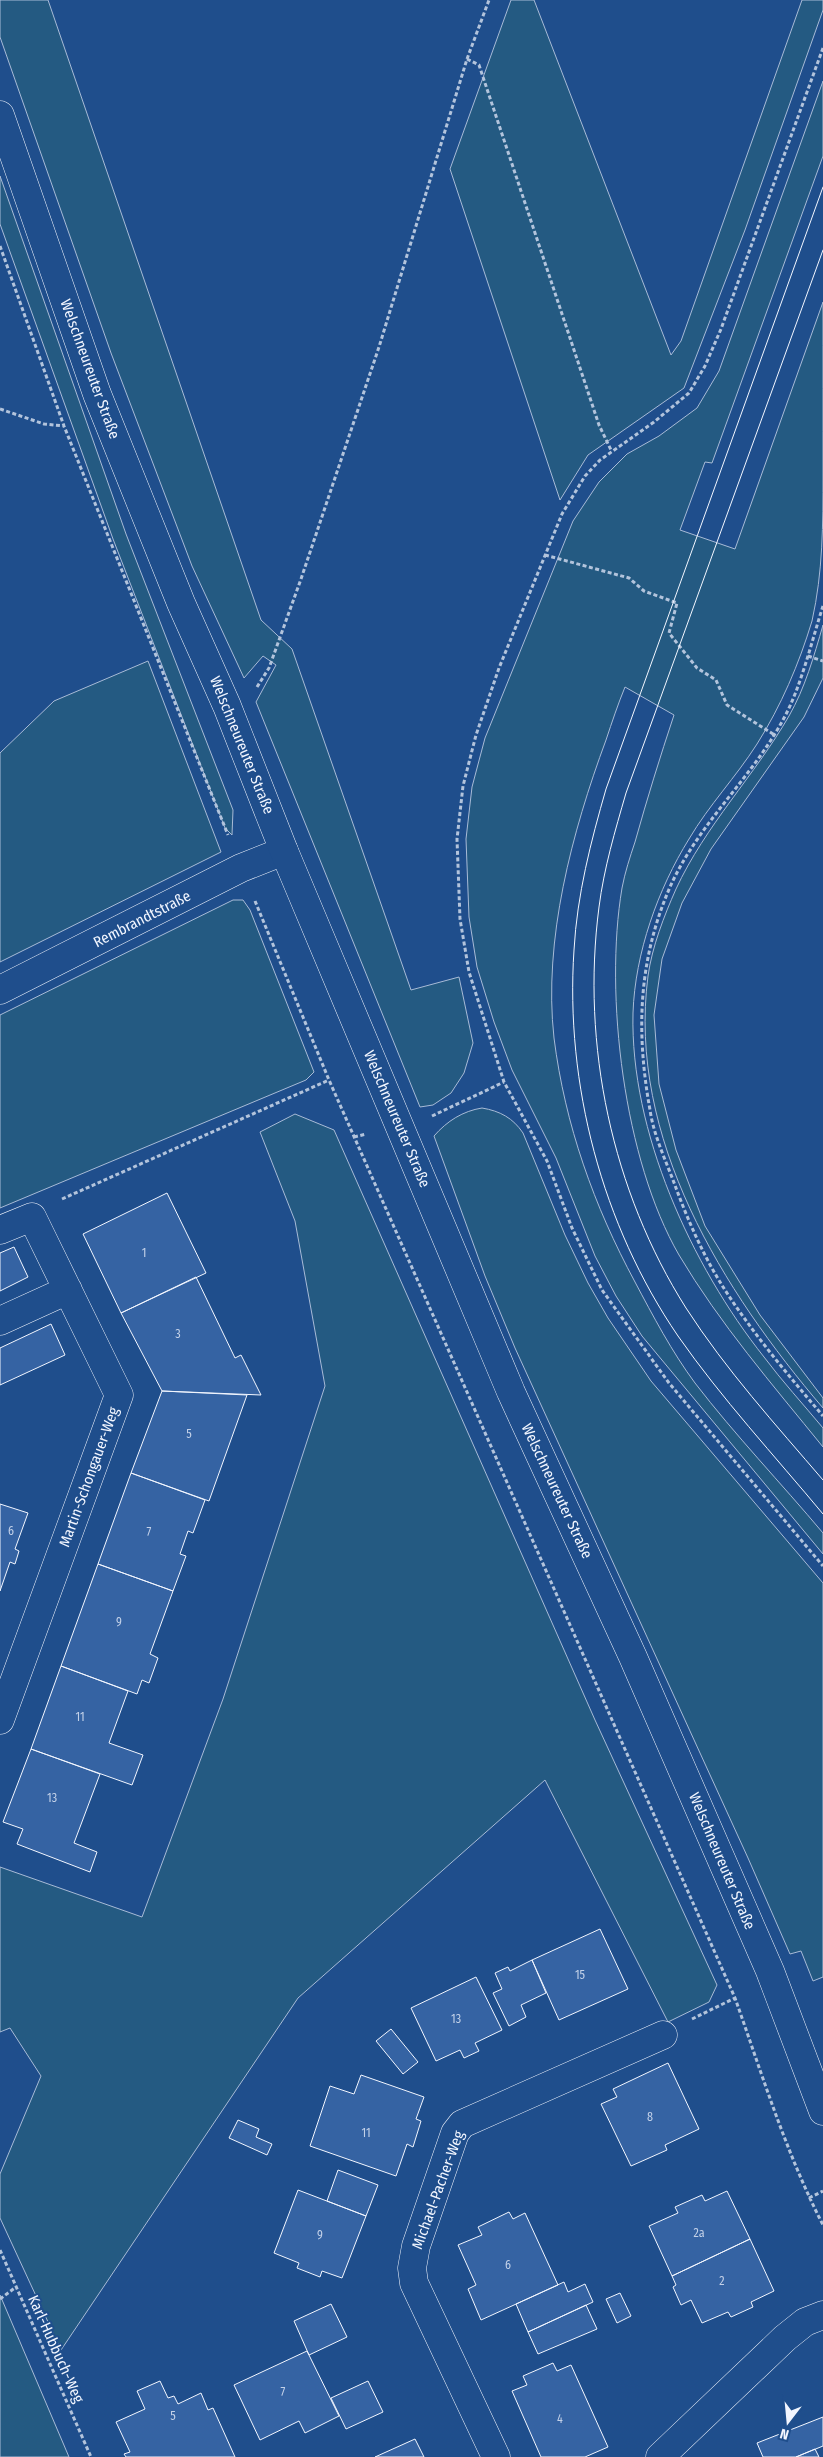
<svg xmlns="http://www.w3.org/2000/svg" width="823" height="2457" font-family="'Fira Sans Condensed',sans-serif">
	<style>
		.green { fill: #245a82; stroke: #a8bbd7 }
		.building { fill: #3563a3; stroke: #f2f6ff }
		.lines { fill: none; stroke-linecap: round; stroke-linejoin: round }
		.minor-casing { stroke: #f2f6ff; stroke-width: 29 }
		.major-casing { stroke: #f2f6ff; stroke-width: 29 }
		.path { stroke: #b3c4dc; stroke-width: 3; stroke-dasharray: 4 2.5; stroke-linecap: butt }
		.minor { stroke: #1f4e8c; stroke-width: 28 }
		.major { stroke: #1f4e8c; stroke-width: 28 }
		.tram { stroke: #f2f6ff; stroke-width: 1 }
		.labels { text-anchor: middle; dominant-baseline: central; stroke-width: 4; stroke-linejoin: round; paint-order: stroke }
		.number-label { font-size: 12px; fill: #c3d1e8 }
		.street-label { font-size: 15px; fill: #f2f6ff; stroke: #1f4e8c }
	</style>
	<rect width="100%" height="100%" fill="#1f4e8c"/>
	<path class="green" d="M 0,0 L 48,0 L 261,620 L 292,649 L 411,990 L 459,977 L 473,1043 L 464,1073 L 451,1093 L 433,1105 L 420,1107 L 256,702 L 276,665 L 263,656 L 244,678 L 192,566 L 111,353 L 0,37 Z
		M 511,0 L 534,0 L 671,355 L 681,341 L 802,0 L 823,0 L 823,10 L 745,230 L 684,388 L 588,455 L 560,500 L 450,169 Z
		M 823,81 L 823,156 L 712,463 L 705,462 L 680,530 L 735,549 L 823,302 C 823,360 823,417 823,474 C 823,524 823,572 812,621 C 799,664 781,706 757,744 C 736,777 709,805 689,839 C 658,889 635,953 633,1013 C 630,1131 691,1265 764,1357 C 782,1381 803,1404 823,1428 L 823,1447 C 772,1384 720,1324 679,1255 C 624,1160 604,995 622,888 C 625,872 630,857 635,842 C 647,799 660,757 674,715 L 625,687 C 618,704 612,722 606,740 C 572,832 543,940 554,1038 C 565,1125 594,1206 635,1282 C 653,1316 672,1352 695,1383 C 735,1435 781,1483 823,1533 L 823,1554 L 642,1336 L 616,1296 L 595,1256 L 556,1158 L 512,1070 L 494,1022 L 477,967 L 469,917 L 466,839 L 472,787 L 485,738 L 573,521 L 599,482 L 627,454 L 659,436 L 697,408 L 719,371 Z
		M 0,176 L 126,534 L 233,810 L 232,835 L 225,828 L 113,539 L 0,224 Z
		M 823,625 L 823,678 L 804,717 L 711,849 L 682,903 L 662,959 L 654,1015 L 659,1084 L 676,1150 L 705,1226 L 760,1315 L 823,1398 L 823,1408 C 723,1291 627,1138 648,976 C 652,947 664,916 676,889 C 705,826 755,775 789,716 C 805,688 814,656 823,625 Z
		M 148,661 L 221,852 L 0,962 L 0,753 L 54,701 Z
		M 233,900 L 243,900 L 250,910 L 314,1072 L 306,1080 L 0,1208 L 0,1015 Z
		M 482,1108 C 500,1111 513,1118 523,1133 L 565,1235 L 588,1283 L 608,1318 L 651,1381 L 823,1583 L 823,1977 L 813,1981 L 801,1951 L 790,1954 L 748,1858 L 515,1348 L 485,1276 L 434,1136 C 447,1121 463,1111 482,1108 Z
		M 295,1114 L 334,1130 L 595,1720 L 717,1985 L 709,2002 L 668,2022 L 545,1780 L 298,1998 L 61,2350 L 0,2218 L 0,2174 L 41,2076 L 10,2028 L 0,2032 L 0,1867 L 142,1917 L 223,1699 L 325,1386 L 295,1221 L 260,1132 Z
		M 0,2295 L 69,2457 L 0,2457 Z"/>
	<path class="building" d="M 167,1193 L 206,1273 L 121,1313 L 83,1234 Z
		M 14,1247 L 28,1277 L 0,1291 L 0,1253 Z
		M 196,1277 L 235,1358 L 241,1355 L 261,1395 L 162,1391 L 121,1313 Z
		M 51,1324 L 65,1355 L 0,1385 L 0,1348 Z
		M 162,1391 L 247,1395 L 209,1501 L 131,1473 Z
		M 131,1473 L 205,1500 L 193,1533 L 188,1531 L 180,1554 L 186,1556 L 173,1591 L 98,1564 Z
		M 0,1504 L 28,1513 L 15,1549 L 19,1551 L 15,1564 L 10,1562 L 0,1591 Z
		M 98,1564 L 173,1591 L 150,1654 L 158,1658 L 149,1683 L 142,1680 L 137,1694 L 61,1666 Z
		M 61,1666 L 128,1691 L 109,1743 L 143,1755 L 132,1785 L 31,1749 Z
		M 31,1749 L 100,1774 L 74,1843 L 97,1852 L 90,1872 L 17,1844 L 23,1829 L 3,1822 Z
		M 600,1929 L 628,1989 L 559,2020 L 532,1960 Z
		M 532,1960 L 546,1993 L 521,2005 L 526,2017 L 509,2026 L 493,1993 L 502,1989 L 495,1973 L 508,1967 L 510,1971 Z
		M 476,1977 L 502,2030 L 475,2043 L 479,2051 L 464,2058 L 460,2050 L 436,2061 L 411,2008 Z
		M 391,2029 L 418,2062 L 403,2074 L 376,2041 Z
		M 668,2063 L 699,2129 L 665,2145 L 667,2150 L 631,2166 L 601,2104 L 617,2097 L 613,2089 Z
		M 361,2075 L 424,2097 L 416,2119 L 421,2121 L 413,2147 L 407,2144 L 396,2176 L 310,2146 L 330,2086 L 354,2094 Z
		M 238,2120 L 259,2129 L 256,2137 L 272,2144 L 267,2155 L 229,2138 Z
		M 338,2170 L 378,2185 L 366,2216 L 327,2201 Z
		M 298,2190 L 366,2216 L 342,2278 L 322,2271 L 320,2277 L 297,2268 L 299,2263 L 274,2253 Z
		M 727,2191 L 750,2239 L 672,2276 L 649,2226 L 678,2213 L 675,2207 L 702,2195 L 705,2201 Z
		M 509,2212 L 513,2219 L 525,2213 L 558,2285 L 481,2320 L 468,2289 L 476,2285 L 458,2245 L 482,2235 L 478,2227 Z
		M 750,2239 L 774,2291 L 751,2302 L 753,2307 L 731,2317 L 728,2312 L 702,2323 L 691,2300 L 681,2305 L 673,2287 L 676,2285 L 672,2276 Z
		M 564,2282 L 568,2292 L 585,2284 L 593,2302 L 528,2332 L 516,2304 Z
		M 620,2293 L 631,2316 L 617,2323 L 606,2299 Z
		M 331,2304 L 347,2337 L 309,2355 L 294,2321 Z
		M 586,2305 L 597,2329 L 538,2354 L 528,2332 Z
		M 307,2351 L 339,2416 L 305,2433 L 299,2421 L 260,2440 L 234,2385 Z
		M 553,2363 L 557,2371 L 571,2365 L 608,2447 L 585,2457 L 541,2457 L 512,2391 L 527,2385 L 523,2376 Z
		M 160,2381 L 168,2398 L 174,2396 L 178,2404 L 201,2393 L 208,2410 L 213,2408 L 235,2457 L 126,2457 L 124,2454 L 130,2452 L 116,2422 L 145,2409 L 137,2391 Z
		M 368,2381 L 383,2412 L 346,2429 L 331,2398 Z
		M 823,2417 L 823,2446 L 796,2457 L 763,2457 L 757,2443 Z
		M 415,2439 L 424,2457 L 375,2457 Z
		M 815,2449 L 819,2457 L 796,2457 Z"/>
	<g class="lines">
		<defs>
			<path id="minor" d="M 0,990 L 241,868 L 284,851
				M 0,1230 L 32,1217 L 119,1395 L 0,1720
				M 0,1321 L 68,1290
				M 496,2457 L 414,2283 L 412,2268 L 416,2246 L 455,2133 L 462,2124 L 663,2035
				M 660,2457 L 785,2338 L 805,2322 L 823,2315"/>
			<path id="major" d="M 0,115 L 97,394 L 181,603 L 227,706 L 284,851 L 511,1392 L 633,1657 L 770,1971 L 823,2111"/>
		</defs>
		<use href="#minor" class="minor-casing"/>
		<use href="#major" class="major-casing"/>
		<path class="path" d="M 823,48 L 721,329 L 705,366 L 689,393 L 654,422 L 600,460 L 585,476 L 562,514 L 499,668 L 476,735 L 463,786 L 457,839 L 460,919 L 469,972 L 504,1082 L 547,1161 L 572,1228 L 602,1290 L 669,1383 L 823,1566
			M 467,59 L 479,65 L 599,425 L 611,450
			M 0,246 L 64,426 L 228,835
			M 0,409 L 44,424 L 64,426
			M 545,555 L 629,578 L 644,591 L 677,603 L 669,633 L 697,668 L 716,680 L 727,705 L 773,734
			M 823,606 C 812,640 801,687 784,718 C 752,778 698,824 670,887 C 638,961 636,1032 650,1110 C 654,1137 667,1163 676,1188 C 689,1223 705,1259 725,1290 C 754,1335 789,1376 823,1416
			M 808,656 L 823,661
			M 257,687 L 269,668 L 301,579 L 379,347 L 467,59 L 489,0
			M 255,901 L 329,1080 L 735,1998 C 762,2074 786,2153 823,2225
			M 432,1116 L 504,1082
			M 354,1137 L 366,1134
			M 62,1199 L 329,1080
			M 692,2019 L 735,1998
			M 809,2198 L 823,2191
			M 0,2250 L 91,2457
			M 0,2299 L 16,2287"/>
		<use href="#minor" class="minor"/>
		<use href="#major" class="major"/>
		<path class="tram" d="M 823,187 L 606,789 C 591,841 577,895 574,950 C 565,1084 602,1225 678,1336 C 722,1399 774,1455 823,1514
			M 823,250 L 626,793 C 615,831 604,868 599,907 C 581,1045 612,1191 686,1308 C 726,1370 776,1425 823,1480"/>
	</g>
	<g class="labels">
		<g class="number-label">
			<text x="144" y="1253">1</text>
			<text x="178" y="1334">3</text>
			<text x="189" y="1434">5</text>
			<text x="11" y="1531">6</text>
			<text x="149" y="1532">7</text>
			<text x="119" y="1622">9</text>
			<text x="80" y="1717">11</text>
			<text x="52" y="1798">13</text>
			<text x="580" y="1975">15</text>
			<text x="456" y="2019">13</text>
			<text x="650" y="2117">8</text>
			<text x="366" y="2133">11</text>
			<text x="699" y="2233">2a</text>
			<text x="320" y="2235">9</text>
			<text x="508" y="2265">6</text>
			<text x="722" y="2281">2</text>
			<text x="283" y="2392">7</text>
			<text x="173" y="2416">5</text>
			<text x="560" y="2419">4</text>
		</g>
		<g class="street-label">
			<text transform="translate(90 369) rotate(70)">Welschneureuter Straße</text>
			<text transform="translate(242 745) rotate(68)">Welschneureuter Straße</text>
			<text transform="translate(142 919) rotate(-27)">Rembrandtstraße</text>
			<text transform="translate(397 1119) rotate(67)">Welschneureuter Straße</text>
			<text transform="translate(89 1477) rotate(-70)">Martin-Schongauer-Weg</text>
			<text transform="translate(557 1491) rotate(65)">Welschneureuter Straße</text>
			<text transform="translate(722 1861) rotate(67)">Welschneureuter Straße</text>
			<text transform="translate(438 2190) rotate(-70)">Michael-Pacher-Weg</text>
			<text transform="translate(56 2349) rotate(66)">Karl-Hubbuch-Weg</text>
		</g>
	</g>
	<g transform="translate(788 2422) rotate(196)" stroke="#1f4e8c" stroke-width="4" paint-order="stroke">
	<path d="M0-4L9 19L0 12L-9 19Z" fill="#f2f6ff"/>
	<text y="-8" font-size="14" font-weight="bold" text-anchor="middle" fill="#f2f6ff">N</text>
	</g>
</svg>
